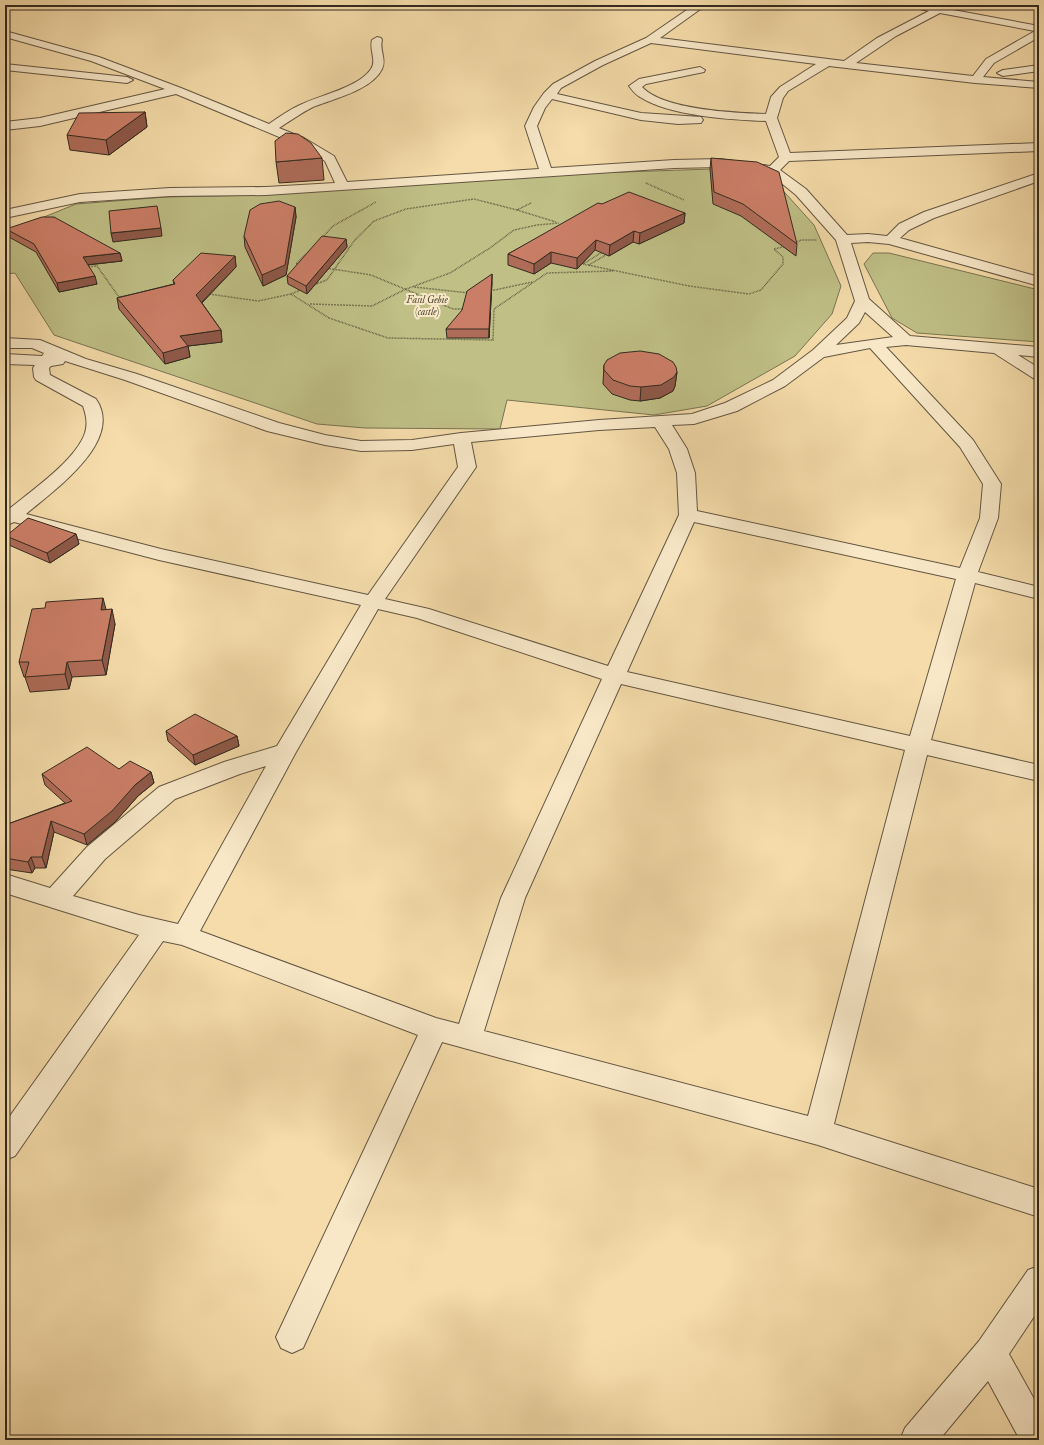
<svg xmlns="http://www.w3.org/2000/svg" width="1044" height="1445" font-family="'IM FELL Double Pica',serif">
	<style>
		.green { fill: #bfbf86; stroke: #797452 }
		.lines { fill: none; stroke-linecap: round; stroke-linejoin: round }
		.minor-casing { stroke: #645642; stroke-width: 2 }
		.path { stroke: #332a1f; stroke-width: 1.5; stroke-dasharray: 0.5 1; stroke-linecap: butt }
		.minor { fill: #f8e8c8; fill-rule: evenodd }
		.wall { fill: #af6c59; stroke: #332a1f }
		.shaded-wall { fill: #8e5848; stroke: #332a1f }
		.building { fill: #cb7e67; stroke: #332a1f }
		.labels { text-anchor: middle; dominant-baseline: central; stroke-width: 4; stroke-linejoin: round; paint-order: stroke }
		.far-park-label { font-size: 10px; font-style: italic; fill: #564f39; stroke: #f8e8c8 }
	</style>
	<rect width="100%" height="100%" fill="#f5dcaa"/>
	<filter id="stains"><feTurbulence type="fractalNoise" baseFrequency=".005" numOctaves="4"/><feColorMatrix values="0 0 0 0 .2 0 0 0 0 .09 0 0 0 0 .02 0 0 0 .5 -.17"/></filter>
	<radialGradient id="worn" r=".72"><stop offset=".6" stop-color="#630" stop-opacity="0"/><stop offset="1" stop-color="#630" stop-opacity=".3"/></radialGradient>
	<path class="green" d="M 711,169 L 777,184 L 814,225 L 841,286 L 832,314 L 795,356 L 707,406 L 654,415 L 507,400 L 500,429 L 365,428 L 317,424 L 54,335 L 15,273 L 5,274 L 5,235 L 13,236 L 22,226 L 76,204 L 166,197 L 263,195 L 595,173 Z
		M 873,253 L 889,253 L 1039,290 L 1039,342 L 917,333 L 892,318 L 864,264 Z"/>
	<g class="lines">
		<defs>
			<path id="minor" d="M 694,5 L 706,5 L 660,38 L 844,61 L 877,38 L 929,11 L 910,7 L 908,5 L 947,6 L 948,9 L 1039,26 L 1039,37 L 994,63 L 983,77 L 1039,82 L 1039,88 L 975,83 L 829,66 L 788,91 L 783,98 L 777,118 L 790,153 L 1039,143 L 1039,151 L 789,161 L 780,170 L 806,189 L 847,235 L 868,234 L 887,236 L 899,224 L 924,212 L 1039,173 L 1039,181 L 934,218 L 909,230 L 900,238 L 1039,277 L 1039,286 L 889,244 L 868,242 L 851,243 L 869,299 L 910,336 L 1039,347 L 1039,357 L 1018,355 L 1039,368 L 1039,380 L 1033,378 L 994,353 L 906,345 L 886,347 L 973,440 L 1001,484 L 998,518 L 978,572 L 1039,587 L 1039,599 L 975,583 L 931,740 L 1039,765 L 1039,781 L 927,755 L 834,1124 L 1039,1189 L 1039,1217 L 818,1145 L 442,1042 L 303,1348 L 292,1353 L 281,1348 L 276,1337 L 418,1035 L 182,945 L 163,941 L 15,1156 L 5,1160 L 5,1123 L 139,935 L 5,893 L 5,874 L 50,888 L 87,847 L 159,787 L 224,762 L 277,746 L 361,605 L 159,560 L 14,522 L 5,526 L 5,508 L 9,509 C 30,492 76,460 85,433 C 88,423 86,415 83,406 L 36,380 L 34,377 L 33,368 L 35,365 L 5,364 L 5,354 L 42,356 L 44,353 L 32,348 L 5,348 L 5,338 L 40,340 L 86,359 L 137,374 L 279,423 L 325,435 L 361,441 L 412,440 L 461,433 L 599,420 L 692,414 L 725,403 L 773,380 L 813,350 L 847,318 L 855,301 L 836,240 L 796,195 L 769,173 L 720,167 L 674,168 L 266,195 L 170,196 L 80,202 L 5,218 L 5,210 L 80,194 L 170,188 L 266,187 L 335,183 L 325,161 L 296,144 L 176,94 L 40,126 L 5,130 L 5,122 L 40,118 L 165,89 L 91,61 L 5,37 L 5,31 L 99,57 L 181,88 L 269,124 C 279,117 289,110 300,105 C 320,95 358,88 371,69 C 377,60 369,50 372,40 L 377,37 L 381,38 L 382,40 C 379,50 387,59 382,69 C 372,90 333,99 313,107 C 301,113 290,121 279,128 L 304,138 L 334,156 L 347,182 L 539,169 L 525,126 L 534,107 L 544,93 L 553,84 L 595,61 L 646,38 ZM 940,13 L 1035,31 L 986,59 L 973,76 L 856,63 L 896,36 ZM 651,43 L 816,64 L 780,87 L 771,97 L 766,114 C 735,113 663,110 642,87 L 646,84 L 704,72 L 705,70 L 700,67 L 639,79 L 629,86 C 632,90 636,95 640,97 C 669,116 732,120 766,121 L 779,157 L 770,166 L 720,159 L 674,160 L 551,168 L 537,126 L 545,108 L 552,99 L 641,120 L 678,124 L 701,123 L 703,120 L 701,117 L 641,113 L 557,94 L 561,88 L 603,65 ZM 865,312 L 893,337 L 836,345 L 859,323 ZM 870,348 L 960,447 L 983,484 L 980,518 L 960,568 L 697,511 L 695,473 L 687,449 L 672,425 L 694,424 L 737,411 L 785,386 L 824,357 ZM 65,361 L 125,380 L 267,431 L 325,445 L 361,451 L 412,450 L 454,444 L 458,467 L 368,595 L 161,549 L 26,514 C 53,491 125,441 96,399 L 50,375 L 49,368 L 51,366 L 63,364 ZM 655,427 L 669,449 L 677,473 L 679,515 L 608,666 L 429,609 L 385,599 L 476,467 L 471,442 L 599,430 ZM 694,522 L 956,579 L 910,736 L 627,672 ZM 378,609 L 417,618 L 602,679 L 501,898 L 459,1024 L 436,1018 L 200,931 L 296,752 ZM 621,684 L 905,750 L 808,1116 L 484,1031 L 525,898 ZM 266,766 L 178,924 L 139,915 L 73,896 L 105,859 L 175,799 L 240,774 Z
				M 5,64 L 127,77 L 133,80 L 127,83 L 5,70 Z
				M 1039,65 L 1039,71 L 1003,76 L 997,73 L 1003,70 Z
				M 1039,1266 L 1039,1309 L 1009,1354 L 1039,1408 L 1039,1440 L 1020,1440 L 988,1381 L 939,1440 L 900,1440 L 905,1428 L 979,1341 L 1028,1270 Z"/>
		</defs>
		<use href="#minor" class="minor-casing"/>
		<path class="path" d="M 646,183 L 684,200
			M 531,203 L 517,210 L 556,222
			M 321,239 L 333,226 L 376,202
			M 795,243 L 801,240 L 817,240
			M 604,251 L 583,264 L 689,286 L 749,294 L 761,290 L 783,264 L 783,257 L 774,249 L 787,246
			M 301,265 L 296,264 L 315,245
			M 589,265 L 609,253
			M 88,267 L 97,266 L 119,297 L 130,295
			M 326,268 L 371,275 L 453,309 L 465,309
			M 313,285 L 327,280 L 354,241 L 374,221 L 406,209 L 474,199 L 517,210
			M 414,287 L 469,293
			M 303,289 L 291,294 L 329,318 L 388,338 L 493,340 L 494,309 L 547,273 L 613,271
			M 490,291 L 532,282
			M 209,294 L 258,301 L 291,294
			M 310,304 L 372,306 L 406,289 L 450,273 L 490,248 L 514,230 L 537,225 L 559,223"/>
		<use href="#minor" class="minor"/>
	</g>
	<path class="wall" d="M 145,112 L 147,127 L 109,155 L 70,150 L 67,135 Z
		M 322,158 L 324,180 L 279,183 L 276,162 Z
		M 711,158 L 797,244 L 796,256 L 741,216 L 713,204 L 710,169 Z
		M 602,204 L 685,213 L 684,223 L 639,244 L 633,242 L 609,256 L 595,250 L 577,269 L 551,263 L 534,274 L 508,265 L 508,254 Z
		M 295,207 L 296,217 L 286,275 L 263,286 L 245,247 L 244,236 Z
		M 6,229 L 120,253 L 122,261 L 88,265 L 97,284 L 59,292 L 36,252 L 9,237 Z
		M 346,239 L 347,247 L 307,294 L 288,284 L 287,276 Z
		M 235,256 L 236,267 L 202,303 L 221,330 L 222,342 L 188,346 L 190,357 L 165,364 L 119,309 L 117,298 L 174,284 L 173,280 Z
		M 492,282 L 489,338 L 447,338 L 446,329 Z
		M 604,365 L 677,372 L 675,386 L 673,391 L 660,398 L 640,401 L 630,400 L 612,394 L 603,384 Z
		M 76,534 L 79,544 L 50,563 L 9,545 L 6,536 Z
		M 106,609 L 115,624 L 106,675 L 72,677 L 69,689 L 30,692 L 25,677 L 24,677 L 19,662 Z
		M 166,731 L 237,736 L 239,746 L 195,765 L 168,741 Z
		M 119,769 L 151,772 L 154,783 L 138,796 L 115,822 L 87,845 L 54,832 L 46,868 L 35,868 L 32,873 L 5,869 L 5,825 L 65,803 L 45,785 L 42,774 Z"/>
	<path class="shaded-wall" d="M 145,112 L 147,127 L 109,155 L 106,140 Z
		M 295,207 L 296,217 L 286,275 L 263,286 L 262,275 Z
		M 685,213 L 684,223 L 639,244 L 640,233 Z
		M 161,228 L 162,236 L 113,242 L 111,233 Z
		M 634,231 L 633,242 L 609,256 L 610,245 Z
		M 346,239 L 347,247 L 307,294 L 306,286 Z
		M 596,240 L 595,250 L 577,269 L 577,258 Z
		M 551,252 L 551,263 L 534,274 L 534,264 Z
		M 120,253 L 122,261 L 85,265 L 83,257 Z
		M 235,256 L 236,267 L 198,306 L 196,295 Z
		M 492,274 L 492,282 L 489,338 L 489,329 Z
		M 95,276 L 97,284 L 59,292 L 57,283 Z
		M 221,330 L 222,342 L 188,346 L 190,357 L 165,364 L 163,353 L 180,336 Z
		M 677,372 L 675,386 L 673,391 L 660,398 L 640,401 L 641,387 Z
		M 76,534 L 79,544 L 50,563 L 47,553 Z
		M 103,598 L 107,613 L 101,610 Z
		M 112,609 L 115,624 L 106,675 L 102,660 Z
		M 67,662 L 72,677 L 69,689 L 65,674 Z
		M 237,736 L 239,746 L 195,765 L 193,755 Z
		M 151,772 L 154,783 L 138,796 L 115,822 L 87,845 L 84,834 L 135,785 Z
		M 51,821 L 54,832 L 46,868 L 42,857 Z
		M 31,857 L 35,868 L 32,873 L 28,862 Z"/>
	<path class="building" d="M 145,112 L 106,140 L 67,135 L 79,113 Z
		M 286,133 L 298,134 L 311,143 L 322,158 L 276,162 L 275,141 Z
		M 711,158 L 757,162 L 779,172 L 797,244 L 743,204 L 714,192 Z
		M 629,192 L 685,213 L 640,233 L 634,231 L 610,245 L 596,240 L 577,258 L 551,252 L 534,264 L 508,254 L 598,203 L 602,204 Z
		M 279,201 L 295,207 L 285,265 L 262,275 L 244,236 L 250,210 L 260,204 Z
		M 157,206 L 161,228 L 111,233 L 109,211 Z
		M 42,217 L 54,217 L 120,253 L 83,257 L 95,276 L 57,283 L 34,244 L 6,229 Z
		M 322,236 L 346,239 L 306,286 L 287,276 Z
		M 201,253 L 235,256 L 196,295 L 221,330 L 180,336 L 188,346 L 163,353 L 117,298 L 175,284 L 173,280 Z
		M 492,274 L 489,329 L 446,329 L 462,310 L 467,291 Z
		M 640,351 L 659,354 L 673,362 L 676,367 L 677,372 L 674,377 L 661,385 L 641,387 L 630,386 L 613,380 L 604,370 L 604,365 L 607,360 L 620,353 Z
		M 28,518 L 76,534 L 47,553 L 6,536 Z
		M 103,598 L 101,610 L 112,609 L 102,660 L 67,662 L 65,674 L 25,677 L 29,662 L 19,662 L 32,609 L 45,608 L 46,602 Z
		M 195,714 L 237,736 L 193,755 L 166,731 Z
		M 87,747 L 119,769 L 130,761 L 151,772 L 135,785 L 112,811 L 84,834 L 51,821 L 42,857 L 31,857 L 28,862 L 5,858 L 5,825 L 72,801 L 42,774 Z"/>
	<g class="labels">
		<g class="far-park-label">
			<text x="427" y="300">Fasil Gebie<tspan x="427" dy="12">(castle)</tspan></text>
		</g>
	</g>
	<rect width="1044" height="1445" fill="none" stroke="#f5dcaa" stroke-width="20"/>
	<rect x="6" y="6" width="1032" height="1433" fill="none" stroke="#332a1f" stroke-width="2"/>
	<rect x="10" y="10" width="1024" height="1425" fill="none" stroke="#332a1f"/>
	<rect width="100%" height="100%" filter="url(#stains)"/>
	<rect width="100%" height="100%" fill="url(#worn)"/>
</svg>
